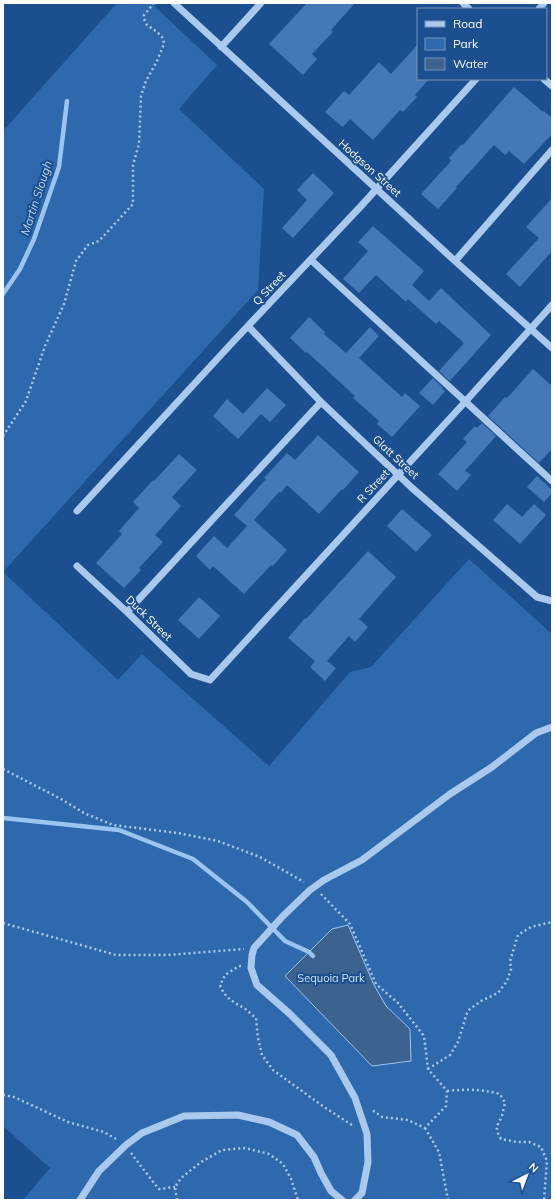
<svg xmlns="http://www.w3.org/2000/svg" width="555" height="1203" font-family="Mulish,sans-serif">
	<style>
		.green { fill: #2e69ad }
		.water { fill: #3c6290; stroke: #9cc4f0 }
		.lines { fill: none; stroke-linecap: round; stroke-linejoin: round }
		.stream { stroke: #9cc4f0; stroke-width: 4.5 }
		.building { fill: #4478b7 }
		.path { stroke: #a9c9ee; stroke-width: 2.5; stroke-dasharray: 2 3; stroke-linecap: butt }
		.minor { stroke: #a9c9ee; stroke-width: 7 }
		.labels { text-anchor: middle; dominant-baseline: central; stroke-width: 4; stroke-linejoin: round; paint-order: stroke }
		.street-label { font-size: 11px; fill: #fff; stroke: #1b4f8f }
		.park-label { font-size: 11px; fill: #cfe3fa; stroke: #1b4f8f }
		.water-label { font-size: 12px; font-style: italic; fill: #b5d3f5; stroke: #1b4f8f }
	</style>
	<rect width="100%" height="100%" fill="#1b4f8f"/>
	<path class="green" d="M 117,3 L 151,3 L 217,65 L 179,109 L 264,189 L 258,290 L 3,572 L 118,680 L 142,654 L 269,766 L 350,672 L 371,667 L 469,559 L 552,634 L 552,1200 L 23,1200 L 50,1168 L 3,1126 L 3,131 Z"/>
	<path class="water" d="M 348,925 L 374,985 L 386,1006 L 410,1029 L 411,1061 L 372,1066 L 285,976 L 332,929 Z"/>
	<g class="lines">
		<path class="stream" d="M 3,294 L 20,269 L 34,239 L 59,167 L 67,101
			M 3,818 L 119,830 L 193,859 L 247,902 L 285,941 L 309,952 L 313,956"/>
	</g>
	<path class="building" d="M 307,3 L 355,3 L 331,30 L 333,32 L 312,54 L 317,59 L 303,75 L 269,44 Z
		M 418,44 L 418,79 L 429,79 L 415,95 L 417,97 L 403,112 L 400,110 L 373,140 L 350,119 L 343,127 L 325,112 L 344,91 L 349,95 L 379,62 L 391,74 Z
		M 514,87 L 543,112 L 544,111 L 552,118 L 552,134 L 524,164 L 509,151 L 505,155 L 494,145 L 456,187 L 457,188 L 438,209 L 421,194 L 451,161 L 449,158 L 462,144 L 463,145 Z
		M 313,173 L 334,193 L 293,238 L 282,228 L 307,200 L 297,190 Z
		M 552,198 L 552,251 L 520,287 L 506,274 L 539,238 L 526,227 Z
		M 373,226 L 424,271 L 412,285 L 429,301 L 441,288 L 491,335 L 450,381 L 439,371 L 464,343 L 439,321 L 436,324 L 408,299 L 406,302 L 376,275 L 359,293 L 343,279 L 368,251 L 358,242 Z
		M 309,317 L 325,332 L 324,334 L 346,353 L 370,327 L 379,336 L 359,358 L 402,397 L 405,393 L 420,406 L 392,437 L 377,424 L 379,421 L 353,398 L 355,396 L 307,352 L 306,353 L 290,338 Z
		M 533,369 L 552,386 L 552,449 L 539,463 L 488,416 L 505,397 L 507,398 Z
		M 433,378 L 443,388 L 442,389 L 445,391 L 433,405 L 419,393 Z
		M 267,388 L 286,405 L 270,422 L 261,414 L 238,439 L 213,416 L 227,399 L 243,414 Z
		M 482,423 L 496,436 L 465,471 L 471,475 L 457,491 L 438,474 L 467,442 L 463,439 L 475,426 L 477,428 Z
		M 318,435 L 359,472 L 343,490 L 342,489 L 319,514 L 287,485 L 281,493 L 279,492 L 254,520 L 287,550 L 273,566 L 271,565 L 244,594 L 213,566 L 210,570 L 196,556 L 214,536 L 227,548 L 247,526 L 234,515 L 266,479 L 264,478 L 287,453 L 295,460 Z
		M 179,454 L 197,470 L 172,497 L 181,506 L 155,535 L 163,542 L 139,568 L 141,570 L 124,588 L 96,563 L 122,534 L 119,531 L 139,508 L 133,502 L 153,480 L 154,481 Z
		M 537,476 L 552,490 L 552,493 L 544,502 L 527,487 Z
		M 507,504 L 522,517 L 534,504 L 546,515 L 520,544 L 493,520 Z
		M 402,509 L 432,535 L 416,552 L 387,526 Z
		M 368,551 L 396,577 L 359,619 L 368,627 L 355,642 L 349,636 L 327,661 L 336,668 L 325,681 L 310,667 L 315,661 L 288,638 L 305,618 L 306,619 Z
		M 199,597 L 220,616 L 199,639 L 178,620 Z"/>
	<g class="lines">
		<path class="path" d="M 3,436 L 26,401 L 45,346 L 64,304 L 76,261 L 88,245 L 99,241 L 133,204 L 133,165 L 139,144 L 141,96 L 146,81 L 157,61 L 164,44 L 163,38 L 157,32 L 147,25 L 144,19 L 144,15 L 154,3
			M 3,769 L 61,799 L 84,813 L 113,825 L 178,833 L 218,841 L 260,857 L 304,882
			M 321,894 L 350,924 L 376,984 L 398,1003 L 424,1036 L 428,1069 L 447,1091 L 446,1106 L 425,1128 L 408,1120 L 382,1117 L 371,1109
			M 3,923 L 116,955 L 168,955 L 244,949
			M 241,966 L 239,966 L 225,975 L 220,985 C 224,997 233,1002 244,1008 C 248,1011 252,1015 256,1018 L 258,1038 L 262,1055 L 273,1070 L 324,1107 L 352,1125
			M 428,1069 L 450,1055 L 458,1042 L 467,1013 L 470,1009 L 481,1001 L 498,993 L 507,981 L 511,969 L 510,961 L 518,935 L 531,927 L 552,922
			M 447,1091 C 467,1089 481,1089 500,1094 L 505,1103 C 504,1107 503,1112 502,1116 C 497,1127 494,1127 501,1139 L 517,1142 L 529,1142 L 541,1147 L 547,1161 L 544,1200
			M 3,1095 L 14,1097 L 68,1122 L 104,1132 L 116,1139
			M 425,1128 L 439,1152 L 448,1200
			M 131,1153 L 157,1187 L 159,1189 L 175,1187
			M 177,1200 L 175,1187 L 181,1178 L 201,1162 L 222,1150 L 245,1148 L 269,1154 L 283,1164 L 291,1179 L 298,1200"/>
		<path class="minor" d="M 174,3 L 455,261 L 552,348
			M 463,3 L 469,9
			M 539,9 L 544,3
			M 221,47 L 261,3
			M 544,79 L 552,86
			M 311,260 L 552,481
			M 455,261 L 552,150
			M 248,326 L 321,402 L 411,487 L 537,597 L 552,601
			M 77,511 L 231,344 L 362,205 L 476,79
			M 77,566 L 127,612 L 191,674 L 210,680 L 465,402 L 552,305
			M 127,612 L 321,402
			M 80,1200 L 99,1171 L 126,1145 L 142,1133 L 184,1116 L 238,1115 L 269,1122 L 297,1135 L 314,1157 L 321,1173 L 331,1191 L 342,1200
			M 355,1200 L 362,1193 L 363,1188 L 368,1162 L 367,1134 L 355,1098 L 331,1055 L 290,1014 L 257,985 L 251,968 L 252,955 L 254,948 L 283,916 L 310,890 L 324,880 L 362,860 L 450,794 L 492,767 L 536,733 L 552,727"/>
	</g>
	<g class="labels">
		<g class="street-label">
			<text transform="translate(370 168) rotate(42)">Hodgson Street</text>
			<text transform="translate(269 288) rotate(-47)">Q Street</text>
			<text transform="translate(396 457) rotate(43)">Glatt Street</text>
			<text transform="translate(373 486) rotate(-47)">R Street</text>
			<text transform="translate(149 618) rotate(44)">Duck Street</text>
		</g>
		<g class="park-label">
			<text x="331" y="978">Sequoia Park</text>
		</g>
		<g class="water-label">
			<text transform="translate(36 198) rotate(-72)">Martin Slough</text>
		</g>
	</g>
	<rect width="555" height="1203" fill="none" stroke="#ffffff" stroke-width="8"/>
	<rect x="417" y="8" width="130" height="72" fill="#1b4f8f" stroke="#7695bc"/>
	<rect x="425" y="21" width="20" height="6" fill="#a9c9ee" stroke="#7695bc"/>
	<text x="453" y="28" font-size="12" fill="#ffffff">Road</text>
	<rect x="425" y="38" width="20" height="12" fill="#2e69ad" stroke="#7695bc"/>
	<text x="453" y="48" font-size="12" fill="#ffffff">Park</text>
	<rect x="425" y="58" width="20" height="12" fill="#3c6290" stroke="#7695bc"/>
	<text x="453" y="68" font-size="12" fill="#ffffff">Water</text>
	<g transform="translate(527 1175) rotate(42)" stroke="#1b4f8f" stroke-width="3" paint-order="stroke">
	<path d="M0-3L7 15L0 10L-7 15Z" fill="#ffffff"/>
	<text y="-6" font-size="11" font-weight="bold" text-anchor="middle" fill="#ffffff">N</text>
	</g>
</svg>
